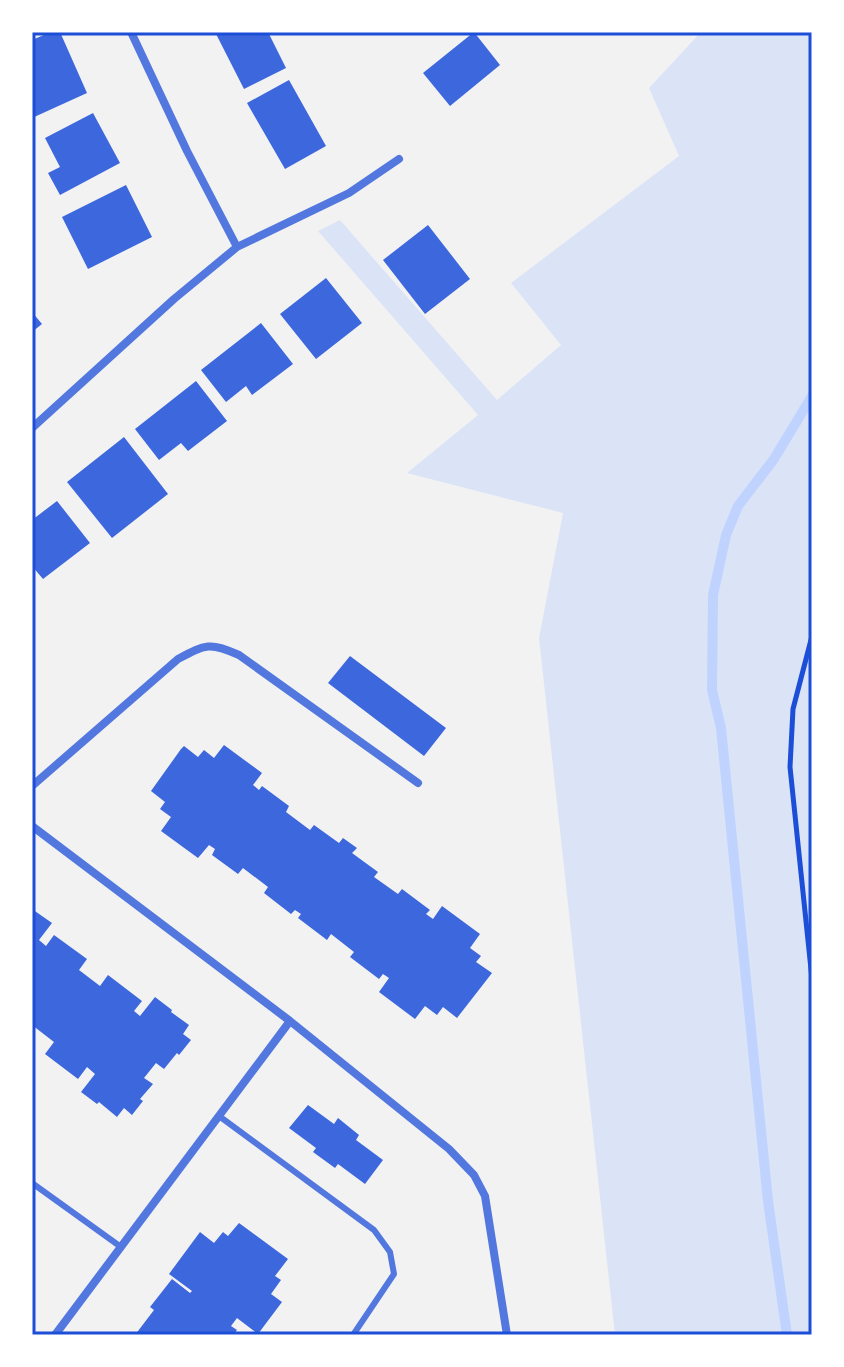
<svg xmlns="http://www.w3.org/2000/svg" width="844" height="1367" font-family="'PT Sans Narrow',sans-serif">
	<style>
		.green { fill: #dbe4f7 }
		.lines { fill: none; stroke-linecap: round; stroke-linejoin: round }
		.stream { stroke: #bfd3fe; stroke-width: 10 }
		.building { fill: #3d67dc }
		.path { stroke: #1d4ed8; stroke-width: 5 }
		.service { stroke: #5277de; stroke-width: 6 }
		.minor { stroke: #5277de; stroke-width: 8 }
		.neatline { fill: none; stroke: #1d4ed8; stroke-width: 3 }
	</style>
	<rect width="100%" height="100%" fill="#f2f2f2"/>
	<path class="green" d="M 701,32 L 812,32 L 812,1335 L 615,1335 L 539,638 L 563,513 L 407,473 L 478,415 L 318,231 L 340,220 L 497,400 L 561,345 L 511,283 L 679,156 L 649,88 Z"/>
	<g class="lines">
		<path class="stream" d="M 787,1335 L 768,1201 L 721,728 L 712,690 L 713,595 L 726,535 L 738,506 L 774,459 L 812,396"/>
	</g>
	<path class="building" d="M 51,32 L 60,32 L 87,93 L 32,118 L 32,40 Z
		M 215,32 L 268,32 L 286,68 L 244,89 Z
		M 474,32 L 500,65 L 450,106 L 423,73 Z
		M 289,80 L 326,146 L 285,169 L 247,103 Z
		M 93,113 L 120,163 L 60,195 L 48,173 L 60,167 L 45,138 Z
		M 126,185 L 152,237 L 88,269 L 62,217 Z
		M 428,225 L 470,279 L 425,314 L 383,260 Z
		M 326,278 L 362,323 L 316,359 L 280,314 Z
		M 32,312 L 42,324 L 32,332 Z
		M 261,323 L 293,364 L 252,395 L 246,386 L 226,402 L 201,370 Z
		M 196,381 L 227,421 L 188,451 L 181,443 L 159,460 L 135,429 Z
		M 124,437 L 168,494 L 112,538 L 67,482 Z
		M 57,501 L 90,543 L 43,579 L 32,566 L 32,520 Z
		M 350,656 L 446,728 L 424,756 L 328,683 Z
		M 224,745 L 262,773 L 253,785 L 259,790 L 262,786 L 289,806 L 286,812 L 310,830 L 314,825 L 339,843 L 343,838 L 357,848 L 352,853 L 378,872 L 374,877 L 398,894 L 402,889 L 430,910 L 426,914 L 433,919 L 442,906 L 480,934 L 470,948 L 481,956 L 476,962 L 492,973 L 457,1018 L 443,1007 L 437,1015 L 425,1006 L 415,1019 L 379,992 L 389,978 L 383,974 L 379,979 L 350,957 L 354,952 L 331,934 L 327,940 L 298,918 L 301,914 L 295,910 L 291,914 L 264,893 L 268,887 L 243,868 L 238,874 L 212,855 L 215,849 L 209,845 L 198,858 L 161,831 L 171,817 L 160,809 L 165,802 L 151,791 L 181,749 L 184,746 L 198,757 L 204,750 L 214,758 Z
		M 32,909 L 52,923 L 39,940 L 46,946 L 54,935 L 87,959 L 79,970 L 100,986 L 108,975 L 142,1001 L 134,1011 L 140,1016 L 155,997 L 172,1010 L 171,1012 L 189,1025 L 183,1034 L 191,1040 L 179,1055 L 177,1053 L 164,1069 L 156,1063 L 144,1078 L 153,1084 L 140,1099 L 143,1101 L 132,1115 L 124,1108 L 117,1117 L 99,1102 L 97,1104 L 81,1092 L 95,1074 L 87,1067 L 78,1079 L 45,1054 L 54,1042 L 32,1025 Z
		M 308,1105 L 334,1124 L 338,1118 L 359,1135 L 356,1140 L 383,1160 L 365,1184 L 338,1164 L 335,1168 L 313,1152 L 316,1148 L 289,1128 Z
		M 239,1223 L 288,1259 L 275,1276 L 281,1280 L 271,1294 L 282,1302 L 258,1334 L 237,1318 L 231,1326 L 237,1330 L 233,1335 L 135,1335 L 154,1310 L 150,1307 L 172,1279 L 190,1293 L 192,1291 L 169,1274 L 200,1232 L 214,1243 L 223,1232 L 228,1236 Z"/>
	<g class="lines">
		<path class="path" d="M 812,636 L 793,709 L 790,767 L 812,979"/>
		<path class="service" d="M 219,1116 L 374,1230 L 390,1252 L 394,1274 L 353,1335
			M 32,1183 L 121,1247"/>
		<path class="minor" d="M 131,32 L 187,151 L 237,247
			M 32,428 L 174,299 L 237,247 L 349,193 L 399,159
			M 32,786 L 178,659 C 206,644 210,642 239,655 L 418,783
			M 32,826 L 290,1021 L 449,1149 L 474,1175 L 485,1196 L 507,1335
			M 55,1335 L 290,1021"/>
	</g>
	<rect width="844" height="1367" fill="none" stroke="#ffffff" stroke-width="68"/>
	<rect x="34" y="34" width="776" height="1299" class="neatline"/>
</svg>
